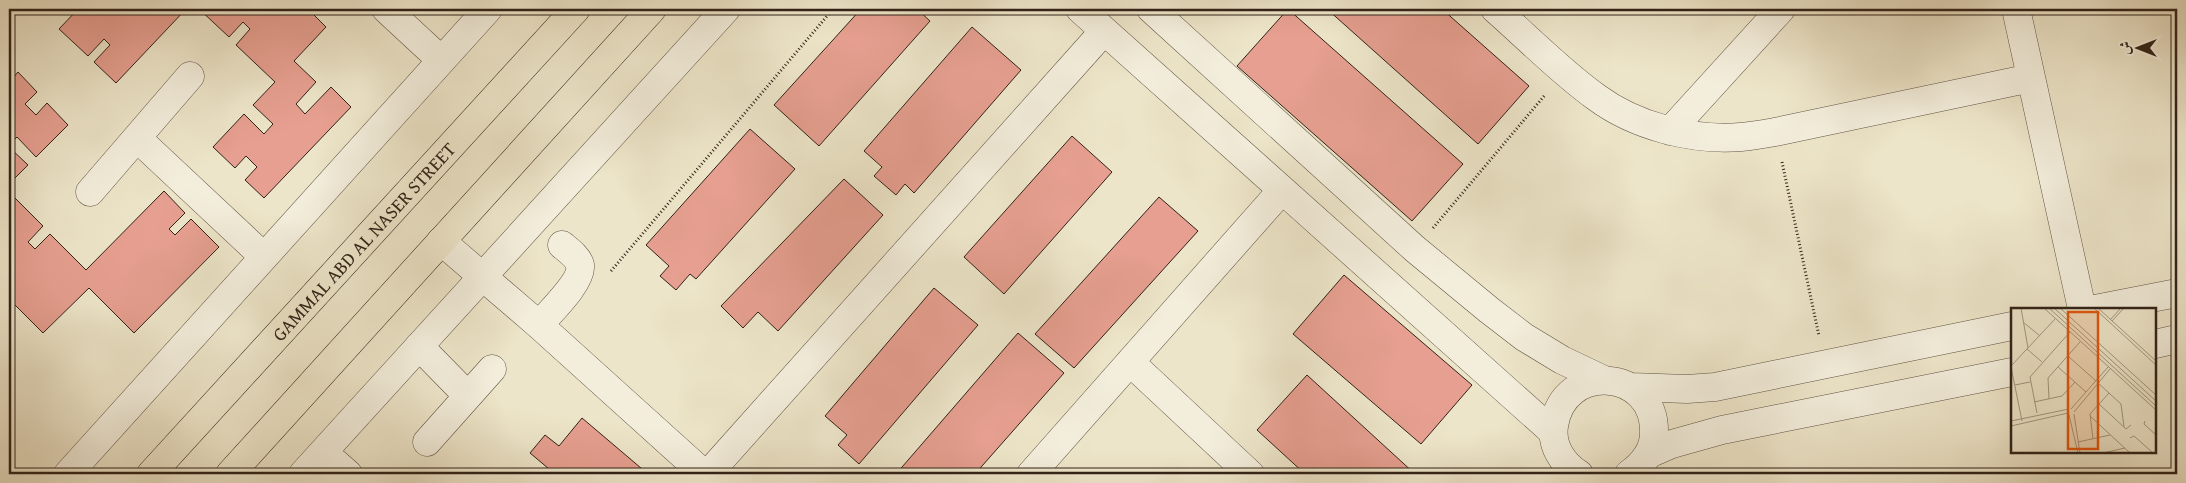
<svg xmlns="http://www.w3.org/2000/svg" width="2186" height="483" font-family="'Gentium Book Plus',Amiri,serif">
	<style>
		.building { fill: #e69f90; stroke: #312218 }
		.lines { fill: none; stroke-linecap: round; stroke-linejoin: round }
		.minor-casing { stroke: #605344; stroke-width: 29 }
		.major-casing { stroke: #312218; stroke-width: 29 }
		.path { stroke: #312218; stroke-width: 3; stroke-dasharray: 1 2.5; stroke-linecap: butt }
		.minor { stroke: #f3eedc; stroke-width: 28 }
		.major { stroke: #ede5c9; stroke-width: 28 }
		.labels { text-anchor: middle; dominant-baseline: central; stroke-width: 4; stroke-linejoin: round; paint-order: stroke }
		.street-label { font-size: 19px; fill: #312218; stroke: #f3eedc }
		.inset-road { fill: none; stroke: #a29782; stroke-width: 1 }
		.view { fill: #df560d; fill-opacity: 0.15; stroke: #df560d; stroke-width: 2.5 }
		.inset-edge { fill: none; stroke: #312218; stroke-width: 2.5 }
	</style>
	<rect width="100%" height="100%" fill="#ede5c9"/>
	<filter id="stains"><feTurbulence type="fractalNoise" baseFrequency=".004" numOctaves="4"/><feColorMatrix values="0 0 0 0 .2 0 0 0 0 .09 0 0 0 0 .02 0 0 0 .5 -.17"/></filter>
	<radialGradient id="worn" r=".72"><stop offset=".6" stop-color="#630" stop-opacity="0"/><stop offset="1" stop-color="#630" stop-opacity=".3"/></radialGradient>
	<path class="building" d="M 78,9 L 186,9 L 116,83 L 94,62 L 110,45 L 104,39 L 88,56 L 59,29 Z
		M 199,9 L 308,9 L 326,27 L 294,61 L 316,82 L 296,104 L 305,114 L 331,87 L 351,107 L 264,198 L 245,180 L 257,167 L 246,156 L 235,168 L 213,147 L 244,114 L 264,134 L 273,124 L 253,105 L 275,82 L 236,45 L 250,29 L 243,22 L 229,37 Z
		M 861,9 L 917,9 L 930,21 L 819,146 L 774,105 Z
		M 1288,9 L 1463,164 L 1412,221 L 1237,66 Z
		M 1327,9 L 1442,9 L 1529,86 L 1478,144 Z
		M 972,27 L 1021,70 L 914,193 L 905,184 L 896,195 L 874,176 L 882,167 L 864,151 Z
		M 18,72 L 37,92 L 25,104 L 36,115 L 47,103 L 68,125 L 36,157 L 17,137 L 9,145 L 9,82 Z
		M 750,129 L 795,169 L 696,279 L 690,274 L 676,290 L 660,276 L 669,266 L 646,245 Z
		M 1072,136 L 1112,172 L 1004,294 L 964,257 Z
		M 9,147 L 28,165 L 9,184 Z
		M 844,179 L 883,215 L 778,331 L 758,312 L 743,328 L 721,306 Z
		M 164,191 L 185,213 L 169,229 L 175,235 L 191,219 L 219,247 L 134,333 L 89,288 L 43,333 L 9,299 L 9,192 L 43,226 L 28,242 L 35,249 L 50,234 L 86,270 Z
		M 1159,197 L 1198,231 L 1074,368 L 1035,334 Z
		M 1344,275 L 1472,385 L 1421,444 L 1293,334 Z
		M 934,288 L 978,325 L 859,464 L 838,445 L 847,435 L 825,416 Z
		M 1018,333 L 1064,373 L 975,474 L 896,474 Z
		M 1307,375 L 1415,474 L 1305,474 L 1257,430 Z
		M 582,418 L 648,474 L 555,474 L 530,453 L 545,435 L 559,446 Z"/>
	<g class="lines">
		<defs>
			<path id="minor" d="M 386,9 L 441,60
				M 1080,9 L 1553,432
				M 1151,9 L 1415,249 L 1489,310 L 1524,337 L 1562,360 L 1602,379
				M 1495,9 C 1528,38 1560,71 1596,97 C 1635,126 1692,141 1741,137 C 1752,136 1764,134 1775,132 L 2031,78
				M 2016,9 L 2082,309
				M 1670,131 L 1781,9
				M 137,138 L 263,256
				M 90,192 L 190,76
				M 441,241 L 539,325 L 704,474
				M 2095,309 L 2177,293
				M 539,325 C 549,313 583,281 580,265 C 578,257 568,250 562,245
				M 2155,344 L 2177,339
				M 419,346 L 468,396
				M 1130,362 L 1250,474
				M 1631,387 L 1687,389 L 1715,387 L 2012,326
				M 427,442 L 492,369
				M 323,452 L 348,474
				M 1649,454 L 1672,444 L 1722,430 L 2012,372
				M 68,474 L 488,9
				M 303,474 L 726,9
				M 708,474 L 1104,31
				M 1031,474 L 1282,190
				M 1579,474 C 1563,464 1551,446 1554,426 C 1563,361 1656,368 1654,433 C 1654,451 1643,464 1629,474"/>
			<g id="major">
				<path id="s1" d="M 151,474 L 576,9"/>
				<path d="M 230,474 L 652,9"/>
			</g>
		</defs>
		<use href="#minor" class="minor-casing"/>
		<use href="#major" class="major-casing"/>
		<path class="path" d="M 1782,162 L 1819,336
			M 1433,228 L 1545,95
			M 611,271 L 833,9"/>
		<use href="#minor" class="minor"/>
		<use href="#major" class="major"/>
	</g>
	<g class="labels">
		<g class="street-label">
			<text stroke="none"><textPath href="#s1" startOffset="315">GAMMAL ABD AL NASER STREET</textPath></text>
		</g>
	</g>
	<g transform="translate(2011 308)">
		<rect width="145" height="145" fill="#ede5c9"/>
		<path class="inset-road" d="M 10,0 L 17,40M 33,0 L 145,102M 38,0 L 145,98M 43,0 L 145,93M 49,0 L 145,87M 83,0 L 145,57M 87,0 L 145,53M 99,12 L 110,0M 101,13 L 113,0M 12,14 L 29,28M 16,41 L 31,54M 57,48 L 85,73M 0,58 L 44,11M 0,59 L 11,113M 47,59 L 75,84M 87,75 L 110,96 L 113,119M 4,77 L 19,74M 38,91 L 37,70 L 69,34M 23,94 L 51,88 L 64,74M 88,96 L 115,121 L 120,117M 60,101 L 97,59M 63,104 L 99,61M 26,105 L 19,69 L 59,24M 63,106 L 69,145M 58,107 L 67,145M 79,108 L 119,145M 0,113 L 58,101M 134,113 L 133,116 L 145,127M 0,118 L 57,105M 119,130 L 123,128 L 141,144M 82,131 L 79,106 L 98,85M 67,134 L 99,127M 92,145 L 114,140"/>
		<path class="view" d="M 57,4 L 87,4 L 87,141 L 57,141 Z"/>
		<rect width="145" height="145" class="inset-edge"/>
	</g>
	<rect width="2186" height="483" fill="none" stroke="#ede5c9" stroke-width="30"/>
	<rect x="10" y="10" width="2166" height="463" fill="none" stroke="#312218" stroke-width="2.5"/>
	<rect x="15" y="15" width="2156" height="453" fill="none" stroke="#312218"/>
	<g transform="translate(2138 48) rotate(270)" stroke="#f3eedc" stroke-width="4" paint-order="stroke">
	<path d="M0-4L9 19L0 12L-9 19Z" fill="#312218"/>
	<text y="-8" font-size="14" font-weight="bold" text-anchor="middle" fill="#312218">ش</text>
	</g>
	<rect width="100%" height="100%" filter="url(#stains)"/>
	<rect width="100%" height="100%" fill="url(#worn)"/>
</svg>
